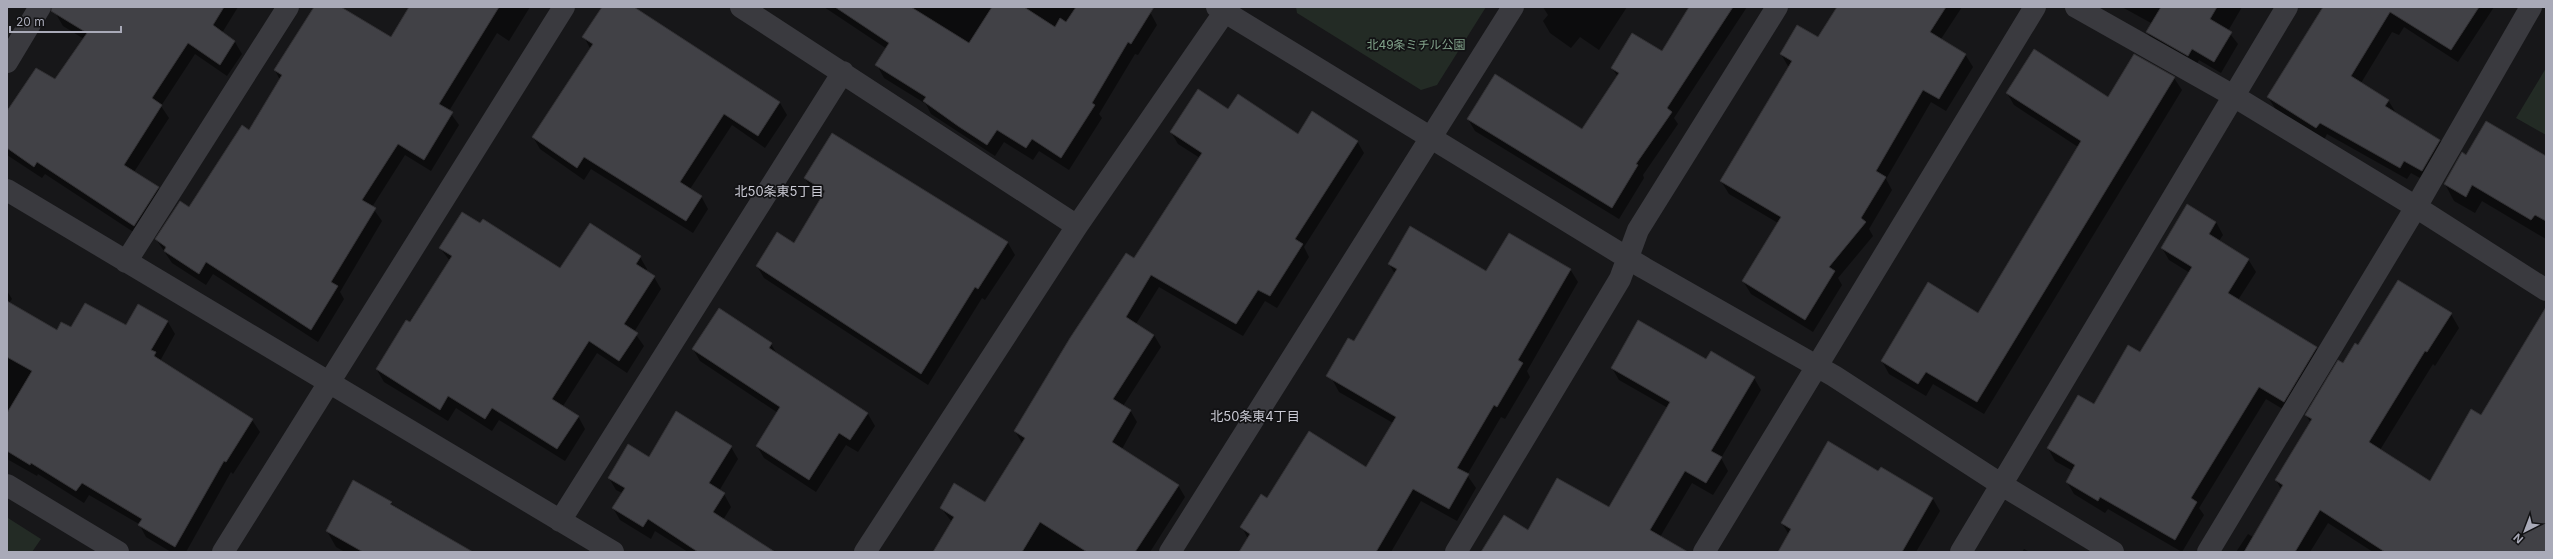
<svg xmlns="http://www.w3.org/2000/svg" width="2553" height="559" font-family="Inter,'Noto Sans JP',sans-serif">
	<style>
		.green { fill: #232b25 }
		.shadow { fill: #0007 }
		.building { fill: #414146; stroke: #323134 }
		.lines { fill: none; stroke-linecap: round; stroke-linejoin: round }
		.street { stroke: #3a3a3f; stroke-width: 22 }
		.labels { text-anchor: middle; dominant-baseline: central; stroke-width: 3.5; stroke-linejoin: round; paint-order: stroke }
		.park-label { font-size: 12px; fill: #81a28a; stroke: #121214 }
		.neighbourhood-label { font-size: 13px; fill: #cacad4; stroke: #121214 }
	</style>
	<rect width="100%" height="100%" fill="#171719"/>
	<path class="green" d="M 1296,7 L 1486,7 L 1437,85 L 1421,90 L 1297,13 Z
		M 2546,68 L 2546,135 L 2516,118 Z
		M 8,518 L 41,539 L 32,552 L 7,552 Z"/>
	<path class="shadow" d="M 60,7 L 238,7 L 222,33 L 235,42 L 242,54 L 227,76 L 195,54 L 161,106 L 169,118 L 134,172 L 158,188 L 165,200 L 141,237 L 45,174 L 42,178 L 7,155 L 7,113 L 55,81 L 84,39 L 63,26 L 56,14 Z
		M 315,7 L 338,7 L 391,39 L 411,7 L 530,7 L 509,41 L 497,33 L 449,111 L 459,125 L 431,171 L 405,155 L 372,207 L 382,221 L 340,292 L 344,299 L 318,342 L 213,274 L 206,285 L 172,263 L 156,239 L 189,208 L 250,131 L 280,80 L 275,70 Z
		M 603,7 L 633,7 L 780,103 L 787,115 L 765,148 L 732,125 L 690,189 L 701,196 L 708,209 L 693,233 L 591,169 L 584,180 L 540,149 L 533,137 L 591,50 L 584,37 Z
		M 824,7 L 1142,7 L 1150,12 L 1157,25 L 1138,55 L 1135,54 L 1099,114 L 1102,118 L 1069,170 L 1039,151 L 1033,160 L 1004,142 L 995,156 L 931,114 L 926,104 L 884,78 L 877,65 L 887,49 Z
		M 1543,7 L 1627,7 L 1599,50 L 1580,37 L 1571,48 L 1550,33 L 1543,21 L 1548,15 Z
		M 1685,7 L 1747,7 L 1674,118 L 1678,124 L 1643,175 L 1644,178 L 1619,219 L 1475,131 L 1468,119 L 1583,130 L 1618,77 L 1612,68 L 1662,53 L 1689,9 Z
		M 1838,7 L 1962,7 L 1941,39 L 1965,54 L 1973,67 L 1946,111 L 1931,102 L 1886,179 L 1892,190 L 1869,229 L 1873,236 L 1838,278 L 1842,285 L 1813,332 L 1751,294 L 1743,281 L 1778,223 L 1729,194 L 1721,181 L 1789,68 L 1781,54 L 1819,39 Z
		M 2122,7 L 2242,7 L 2228,31 L 2238,44 L 2221,73 L 2199,60 L 2195,67 L 2154,44 L 2147,32 L 2151,23 Z
		M 2324,7 L 2494,7 L 2458,62 L 2404,27 L 2399,35 L 2392,32 L 2361,83 L 2388,100 L 2396,113 L 2440,140 L 2447,153 L 2429,183 L 2411,173 L 2407,179 L 2327,134 L 2324,140 L 2276,110 L 2268,97 Z
		M 2134,55 L 2174,78 L 2182,90 L 1984,414 L 1933,384 L 1926,396 L 1889,374 L 1882,361 L 1979,314 L 2078,147 L 2014,105 L 2007,93 L 2108,98 Z
		M 1228,111 L 1298,135 L 1357,141 L 1364,153 L 1304,247 L 1309,257 L 1277,308 L 1265,301 L 1243,336 L 1159,287 L 1136,324 L 1154,335 L 1161,347 L 1123,406 L 1130,410 L 1137,422 L 1122,449 L 1178,485 L 1185,497 L 1150,552 L 934,552 L 952,522 L 941,508 L 986,503 L 1022,443 L 1015,431 L 1134,259 L 1200,158 L 1178,144 L 1171,132 Z
		M 833,134 L 1008,243 L 1015,255 L 985,300 L 982,298 L 928,385 L 764,278 L 757,266 L 794,244 L 823,197 L 812,190 L 805,178 Z
		M 2467,156 L 2546,158 L 2546,239 L 2482,201 L 2475,213 L 2454,201 L 2445,184 Z
		M 2216,222 L 2223,235 L 2219,241 L 2248,259 L 2256,272 L 2238,300 L 2316,348 L 2323,361 L 2291,414 L 2266,399 L 2199,508 L 2204,515 L 2182,552 L 2108,509 L 2105,513 L 2074,494 L 2067,482 L 2073,471 L 2055,461 L 2048,448 L 2094,405 L 2140,353 L 2190,273 L 2169,260 L 2162,248 Z
		M 440,248 L 560,269 L 640,257 L 647,269 L 646,272 L 654,277 L 661,289 L 634,332 L 644,346 L 627,373 L 597,353 L 563,406 L 578,416 L 585,429 L 565,461 L 499,420 L 492,431 L 456,408 L 448,421 L 384,382 L 377,370 L 450,261 Z
		M 1389,264 L 1487,273 L 1570,269 L 1578,282 L 1527,371 L 1530,377 L 1505,419 L 1501,417 L 1467,475 L 1476,488 L 1457,521 L 1421,501 L 1391,552 L 1240,552 L 1248,539 L 1242,527 L 1267,500 L 1367,469 L 1393,423 L 1339,392 L 1332,379 L 1395,274 Z
		M 7,291 L 12,299 L 9,303 L 57,331 L 126,326 L 139,305 L 168,322 L 175,334 L 160,361 L 252,420 L 260,432 L 233,474 L 231,472 L 186,552 L 171,552 L 146,537 L 139,524 L 89,495 L 84,503 L 38,474 L 37,476 L 7,459 Z
		M 2451,314 L 2459,328 L 2435,366 L 2433,364 L 2380,450 L 2430,482 L 2481,416 L 2546,341 L 2546,552 L 2373,552 L 2328,523 L 2310,552 L 2236,552 L 2248,534 L 2253,537 L 2281,489 L 2276,480 L 2311,423 L 2306,415 L 2358,346 Z
		M 771,344 L 777,354 L 868,414 L 875,426 L 858,452 L 846,445 L 816,492 L 764,458 L 757,446 L 778,413 L 700,361 L 693,349 Z
		M 1706,361 L 1754,378 L 1761,390 L 1721,458 L 1728,471 L 1713,495 L 1692,483 L 1660,537 L 1671,552 L 1482,552 L 1528,531 L 1609,509 L 1668,408 L 1619,380 L 1612,368 Z
		M 731,447 L 738,459 L 719,491 L 724,494 L 731,507 L 723,520 L 773,552 L 688,552 L 655,531 L 651,539 L 620,520 L 613,508 L 622,493 L 616,490 L 609,478 L 649,458 Z
		M 1881,468 L 1933,499 L 1940,511 L 1916,552 L 1779,552 L 1789,535 L 1782,523 L 1878,473 Z
		M 354,482 L 473,552 L 345,552 L 336,547 L 327,531 Z
		M 2024,549 L 2030,552 L 2022,552 Z"/>
	<path class="building" d="M 52,7 L 224,7 L 213,25 L 235,41 L 220,65 L 188,43 L 152,98 L 162,105 L 124,165 L 159,187 L 134,226 L 37,162 L 34,167 L 7,148 L 7,111 L 36,68 L 55,79 L 87,33 L 51,11 Z
		M 314,7 L 341,7 L 391,37 L 409,7 L 499,7 L 439,104 L 453,112 L 424,160 L 398,144 L 362,200 L 376,208 L 331,282 L 338,286 L 311,330 L 206,262 L 199,274 L 164,251 L 166,247 L 155,239 L 180,201 L 189,207 L 242,125 L 249,130 L 282,75 L 274,70 Z
		M 602,7 L 634,7 L 780,102 L 758,136 L 724,114 L 680,182 L 702,196 L 686,221 L 584,157 L 577,168 L 532,137 L 593,44 L 582,37 Z
		M 835,7 L 911,7 L 969,43 L 992,7 L 1024,7 L 1055,27 L 1060,18 L 1066,22 L 1076,7 L 1154,7 L 1131,44 L 1128,42 L 1092,103 L 1095,105 L 1061,158 L 1032,139 L 1026,148 L 997,130 L 987,145 L 958,126 L 923,101 L 926,97 L 875,65 L 889,43 Z
		M 1689,7 L 1733,7 L 1667,108 L 1672,112 L 1636,164 L 1638,165 L 1612,208 L 1467,119 L 1495,74 L 1582,129 L 1619,73 L 1611,68 L 1632,33 L 1662,51 Z
		M 1837,7 L 1946,7 L 1930,32 L 1966,54 L 1939,99 L 1923,90 L 1876,171 L 1886,177 L 1861,218 L 1866,222 L 1829,267 L 1835,271 L 1805,320 L 1742,281 L 1781,217 L 1720,181 L 1792,61 L 1780,54 L 1797,25 L 1818,37 Z
		M 2161,7 L 2217,7 L 2210,19 L 2232,32 L 2214,62 L 2192,49 L 2188,56 L 2146,32 Z
		M 2323,7 L 2479,7 L 2451,50 L 2390,12 L 2351,76 L 2389,100 L 2385,106 L 2440,140 L 2422,171 L 2404,161 L 2400,168 L 2320,123 L 2316,128 L 2267,97 Z
		M 2034,49 L 2108,97 L 2134,54 L 2175,77 L 1977,402 L 1926,372 L 1918,384 L 1881,361 L 1928,282 L 1978,313 L 2081,141 L 2006,93 Z
		M 1198,89 L 1228,109 L 1238,94 L 1298,134 L 1312,111 L 1358,141 L 1295,239 L 1303,244 L 1270,296 L 1258,290 L 1236,324 L 1151,275 L 1126,317 L 1154,335 L 1113,399 L 1131,410 L 1112,442 L 1179,485 L 1135,552 L 1087,552 L 1040,522 L 1022,552 L 933,552 L 954,517 L 940,508 L 954,483 L 985,502 L 1025,438 L 1014,431 L 1070,338 L 1126,253 L 1134,258 L 1202,153 L 1170,132 Z
		M 2486,121 L 2546,156 L 2546,221 L 2535,215 L 2531,220 L 2472,185 L 2466,197 L 2444,184 L 2462,152 L 2466,155 Z
		M 832,133 L 1008,242 L 978,289 L 975,287 L 921,374 L 756,266 L 777,232 L 794,243 L 825,191 L 804,178 Z
		M 2187,204 L 2216,222 L 2209,234 L 2249,259 L 2228,293 L 2317,347 L 2284,402 L 2259,387 L 2191,498 L 2197,502 L 2175,540 L 2100,497 L 2098,501 L 2066,482 L 2075,465 L 2047,448 L 2078,395 L 2094,404 L 2128,345 L 2140,352 L 2192,267 L 2161,248 Z
		M 462,212 L 480,223 L 483,219 L 560,268 L 590,223 L 641,256 L 636,264 L 655,276 L 624,324 L 638,333 L 619,361 L 589,341 L 552,399 L 579,416 L 557,449 L 492,408 L 485,419 L 448,396 L 440,410 L 376,369 L 406,320 L 410,322 L 452,256 L 439,248 Z
		M 1410,226 L 1486,271 L 1509,233 L 1571,269 L 1518,360 L 1523,363 L 1497,407 L 1494,405 L 1457,468 L 1469,474 L 1449,509 L 1413,489 L 1376,552 L 1239,552 L 1250,534 L 1240,527 L 1261,494 L 1267,498 L 1309,431 L 1366,467 L 1396,417 L 1326,376 L 1348,338 L 1354,341 L 1397,269 L 1388,264 Z
		M 2398,280 L 2452,313 L 2427,352 L 2425,351 L 2369,442 L 2430,481 L 2471,409 L 2481,415 L 2546,307 L 2546,552 L 2385,552 L 2320,510 L 2295,552 L 2244,552 L 2283,485 L 2275,480 L 2312,419 L 2305,415 L 2338,360 L 2343,363 L 2355,343 L 2358,345 Z
		M 7,301 L 57,330 L 61,322 L 71,327 L 85,303 L 126,325 L 138,304 L 168,321 L 151,350 L 156,352 L 154,356 L 253,419 L 226,462 L 224,461 L 175,547 L 138,525 L 142,519 L 82,483 L 76,491 L 31,463 L 30,465 L 7,451 L 7,413 L 32,371 L 7,357 Z
		M 719,308 L 772,343 L 769,348 L 868,413 L 850,440 L 839,433 L 809,480 L 756,446 L 780,407 L 692,349 Z
		M 1638,320 L 1706,359 L 1711,351 L 1755,377 L 1711,451 L 1722,457 L 1706,483 L 1685,471 L 1650,530 L 1688,552 L 1481,552 L 1504,515 L 1528,530 L 1557,478 L 1609,507 L 1670,402 L 1611,368 Z
		M 676,411 L 732,446 L 709,483 L 725,493 L 713,512 L 775,552 L 698,552 L 648,519 L 643,527 L 612,508 L 625,488 L 608,478 L 628,444 L 649,457 Z
		M 1828,441 L 1878,471 L 1881,467 L 1933,498 L 1902,552 L 1778,552 L 1791,529 L 1781,523 Z
		M 353,480 L 392,502 L 390,504 L 473,552 L 363,552 L 326,531 Z"/>
	<g class="lines">
		<path class="street" d="M 741,7 L 1077,226
			M 1217,7 L 1644,268 L 1834,376 L 2002,485 L 2113,552
			M 2076,7 L 2232,95 L 2416,207 L 2546,290
			M 7,62 L 40,7
			M 7,190 L 613,552
			M 126,262 L 288,7
			M 7,485 L 118,552
			M 560,521 L 843,72
			M 223,552 L 564,7
			M 865,552 L 1077,226 L 1228,7
			M 1170,552 L 1513,7
			M 1456,552 L 1620,279 L 1638,230 L 1777,7
			M 1704,552 L 2035,7
			M 1961,552 L 2287,7
			M 2208,552 L 2416,207 L 2531,7"/>
	</g>
	<g class="labels">
		<g class="park-label">
			<text x="1416" y="44">北49条ミチル公園</text>
		</g>
		<g class="neighbourhood-label">
			<text x="779" y="191">北50条東5丁目</text>
			<text x="1255" y="416">北50条東4丁目</text>
		</g>
	</g>
	<rect width="2553" height="559" fill="none" stroke="#a9aab8" stroke-width="16"/>
	<g transform="translate(2525 531) rotate(222)" stroke="#121214" stroke-width="3" paint-order="stroke">
	<path d="M0-3L7 15L0 10L-7 15Z" fill="#a9aab8"/>
	<text y="-6" font-size="11" font-weight="bold" text-anchor="middle" fill="#a9aab8">N</text>
	</g>
	<path d="M10 26v6h111v-6" fill="none" stroke="#a9aab8" stroke-width="2"/>
	<text x="16" y="26" font-size="12" fill="#a9aab8" stroke="#121214" stroke-width="3" paint-order="stroke">20 m</text>
</svg>
